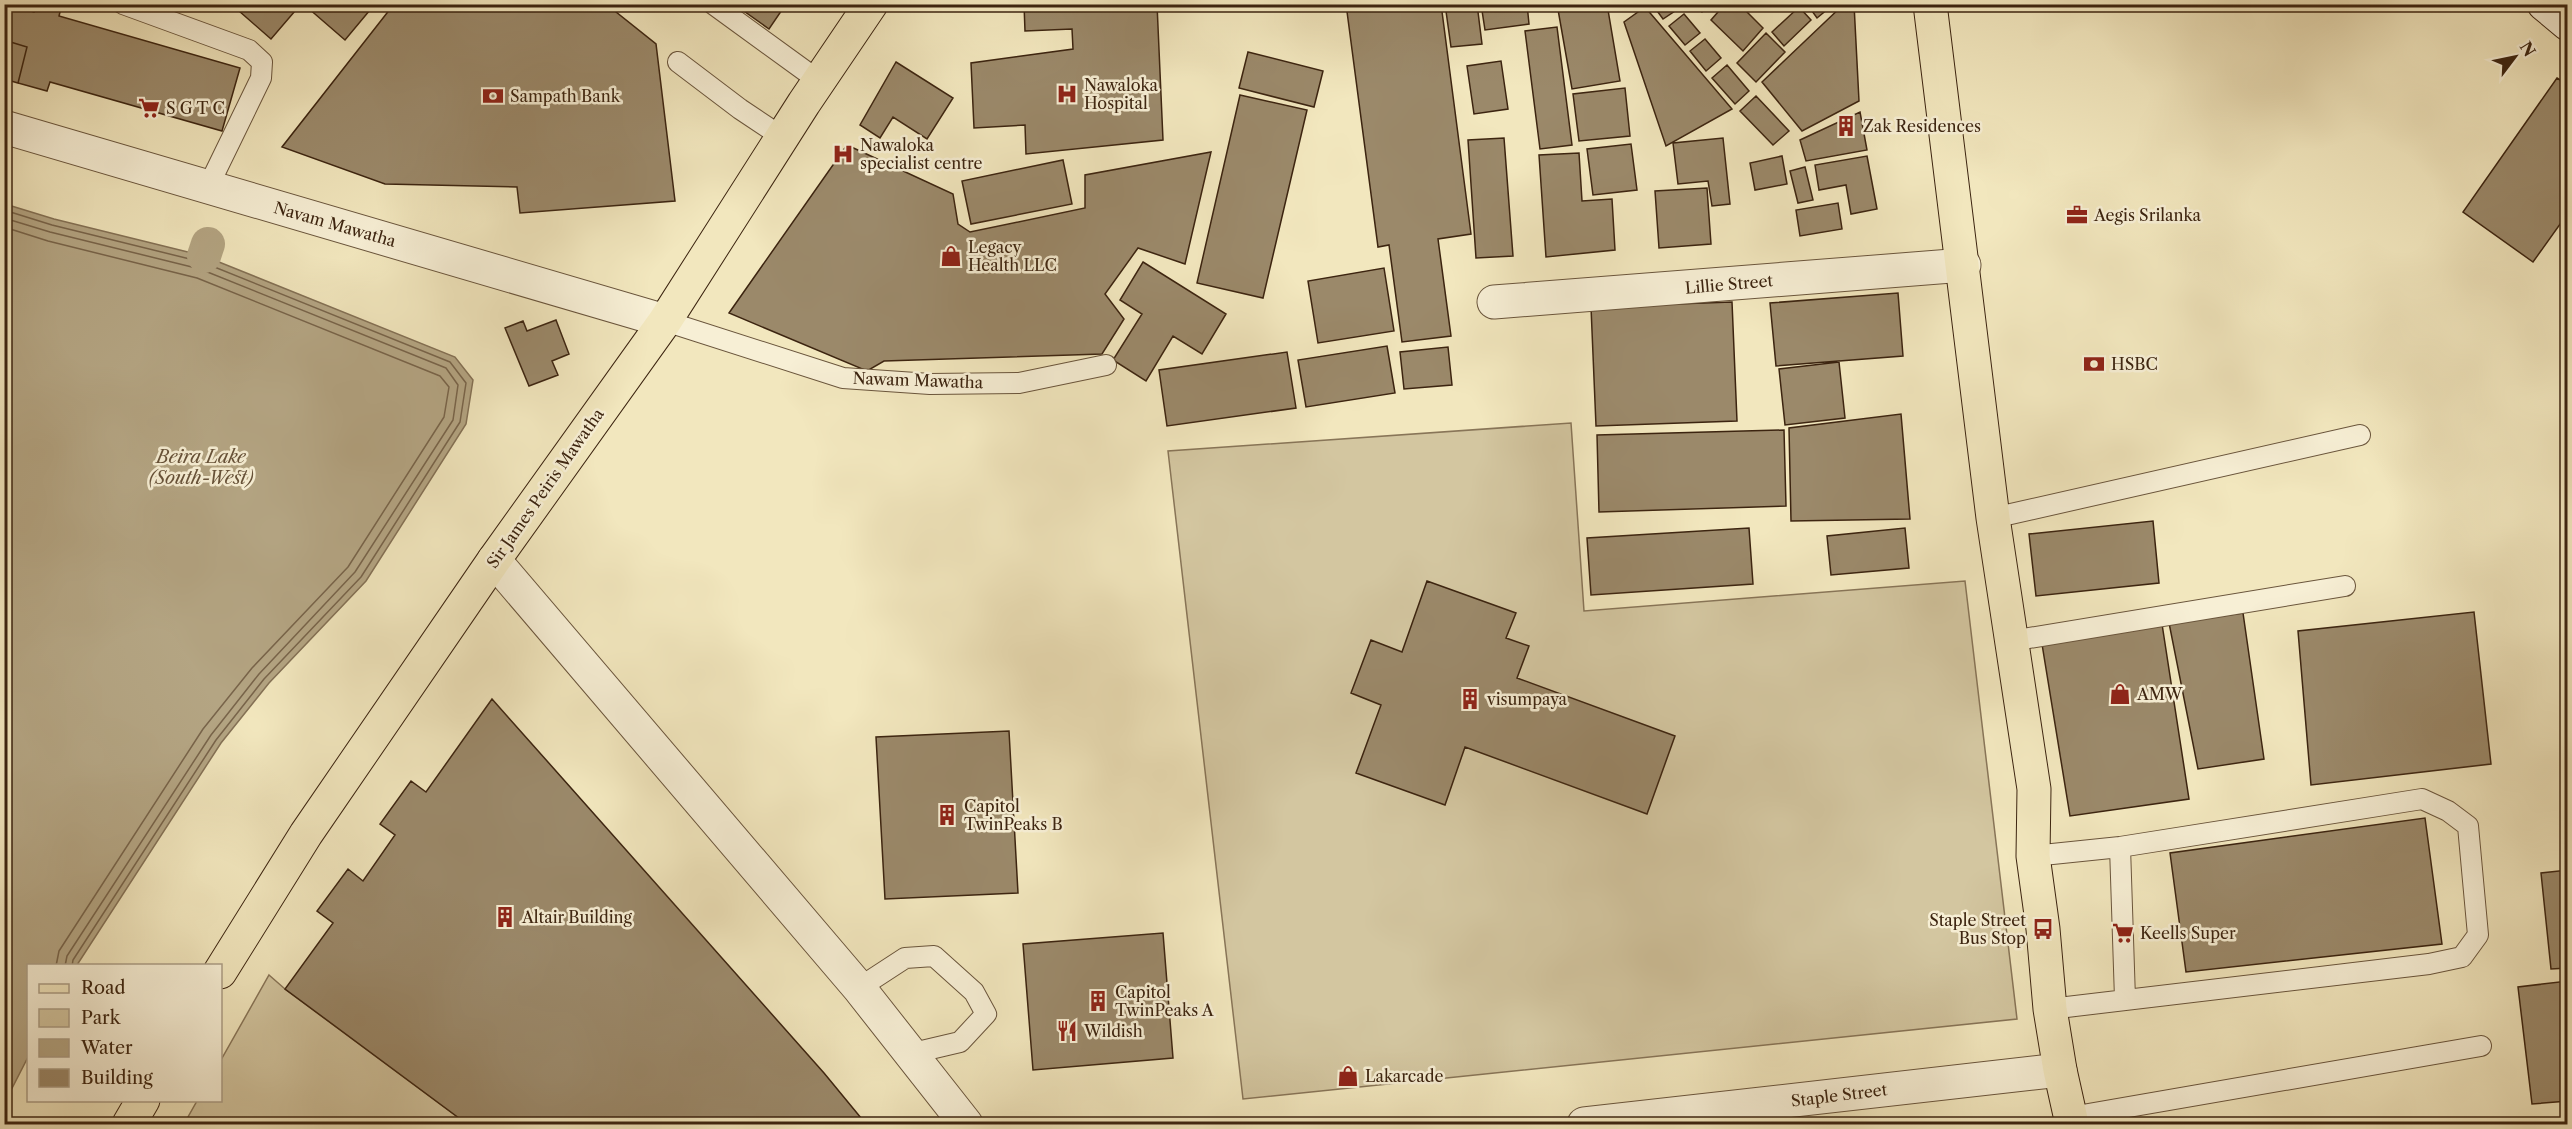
<svg xmlns="http://www.w3.org/2000/svg" width="2572" height="1129" font-family="'Libre Caslon Text',serif">
	<style>
		.green { fill: #d3c6a0; stroke: #887558; stroke-width: 1.5 }
		.water { fill: #b4a583; stroke: #847155; stroke-width: 1.5 }
		.lines { fill: none; stroke-linecap: round; stroke-linejoin: round }
		.shore { stroke: #78644a; stroke-width: 1.5 }
		.canal { stroke: #b4a583; stroke-width: 34 }
		.building { fill: #9b896a; stroke: #3c2410; stroke-width: 1.5 }
		.lane-casing { stroke: #6a553c; stroke-width: 22 }
		.street-casing { stroke: #6a553c; stroke-width: 35 }
		.secondary-casing { stroke: #3c2410; stroke-width: 35 }
		.primary-casing { stroke: #3c2410; stroke-width: 35 }
		.highway-casing { stroke: #3c2410; stroke-width: 35 }
		.lane { stroke: #f7efd5; stroke-width: 20 }
		.street { stroke: #f7efd5; stroke-width: 33 }
		.secondary { stroke: #f7efd5; stroke-width: 33 }
		.primary { stroke: #f2e7be; stroke-width: 33 }
		.highway { stroke: #f2e7be; stroke-width: 33 }
		.labels { text-anchor: middle; dominant-baseline: central; stroke-width: 5; stroke-linejoin: round; paint-order: stroke }
		.poi-label { font-size: 16px; fill: #3c2410; stroke: #f7efd5; text-anchor: start }
		.street-label { font-size: 16px; fill: #3c2410; stroke: #f7efd5 }
		.water-label { font-size: 18px; font-style: italic; fill: #665138; stroke: #f7efd5 }
	</style>
	<rect width="100%" height="100%" fill="#f2e7be"/>
	<filter id="stains"><feTurbulence type="fractalNoise" baseFrequency=".00333" numOctaves="4"/><feColorMatrix values="0 0 0 0 .2 0 0 0 0 .09 0 0 0 0 .02 0 0 0 .5 -.17"/></filter>
	<radialGradient id="worn" r=".72"><stop offset=".6" stop-color="#630" stop-opacity="0"/><stop offset="1" stop-color="#630" stop-opacity=".3"/></radialGradient>
	<path class="green" d="M 1571,423 L 1584,611 L 1965,581 L 2017,1019 L 1243,1099 L 1168,451 Z
		M 269,975 L 285,989 L 467,1124 L 184,1124 L 197,1101 L 220,1100 L 221,1060 Z"/>
	<path class="water" d="M 5,204 L 54,219 L 204,256 L 455,357 L 473,380 L 466,424 L 366,581 L 269,683 L 221,743 L 77,965 L 28,966 L 28,1057 L 5,1102 Z"/>
	<g class="lines">
		<path class="shore" d="M 4,210 L 52,225 L 202,262 L 450,362 L 466,383 L 460,422 L 361,577 L 264,679 L 216,740 L 73,960 L 72,966
			M 4,218 L 50,232 L 200,269 L 446,368 L 458,385 L 453,420 L 355,572 L 259,674 L 211,735 L 67,956 L 65,966
			M 4,227 L 48,241 L 197,278 L 440,376 L 449,387 L 444,417 L 348,567 L 252,668 L 203,729 L 59,951 L 56,966"/>
		<path class="canal" d="M 204,256 L 208,244"/>
	</g>
	<path class="building" d="M 8,4 L 34,12 L 36,4 L 62,4 L 59,16 L 240,68 L 222,131 L 50,82 L 47,91 L 18,83 L 27,47 L 4,40 L 4,16 Z
		M 231,4 L 301,4 L 271,39 Z
		M 311,4 L 375,4 L 345,40 L 308,8 Z
		M 394,4 L 606,4 L 656,44 L 675,201 L 520,213 L 517,187 L 385,184 L 282,147 Z
		M 734,4 L 786,4 L 769,29 Z
		M 1024,4 L 1157,4 L 1163,140 L 1026,154 L 1025,125 L 974,128 L 971,63 L 1073,49 L 1072,29 L 1025,31 Z
		M 1346,4 L 1441,4 L 1471,234 L 1438,239 L 1451,336 L 1402,342 L 1389,245 L 1378,247 Z
		M 1445,4 L 1477,4 L 1482,44 L 1451,47 Z
		M 1481,4 L 1527,4 L 1529,24 L 1485,30 Z
		M 1557,4 L 1607,4 L 1620,81 L 1572,89 Z
		M 1652,4 L 1679,4 L 1681,7 L 1663,19 Z
		M 1695,4 L 1710,4 L 1702,12 Z
		M 1725,4 L 1739,4 L 1763,28 L 1743,51 L 1711,20 Z
		M 1807,4 L 1834,4 L 1817,18 Z
		M 1844,4 L 1854,4 L 1859,101 L 1802,131 L 1762,82 Z
		M 1645,7 L 1732,109 L 1666,146 L 1624,22 Z
		M 1799,7 L 1811,20 L 1784,46 L 1772,32 Z
		M 1684,14 L 1700,33 L 1685,45 L 1669,26 Z
		M 1557,27 L 1572,145 L 1540,149 L 1525,31 Z
		M 1766,33 L 1785,52 L 1756,82 L 1737,63 Z
		M 1705,39 L 1721,58 L 1706,71 L 1690,51 Z
		M 4,40 L 27,47 L 18,83 L 4,79 Z
		M 1248,52 L 1323,71 L 1314,107 L 1239,88 Z
		M 1501,61 L 1508,109 L 1474,114 L 1467,66 Z
		M 896,62 L 953,98 L 927,139 L 893,117 L 880,138 L 860,125 Z
		M 1727,65 L 1749,91 L 1735,104 L 1712,78 Z
		M 2557,78 L 2568,85 L 2568,213 L 2533,262 L 2463,212 Z
		M 1625,88 L 1630,136 L 1579,141 L 1573,94 Z
		M 1240,95 L 1307,110 L 1263,298 L 1197,283 Z
		M 1756,96 L 1789,131 L 1773,145 L 1740,111 Z
		M 1860,112 L 1867,150 L 1806,161 L 1800,140 Z
		M 1504,138 L 1513,256 L 1476,258 L 1468,140 Z
		M 1723,138 L 1730,204 L 1712,206 L 1708,181 L 1678,184 L 1673,143 Z
		M 1631,144 L 1637,190 L 1593,195 L 1587,149 Z
		M 847,145 L 953,194 L 958,224 L 970,232 L 1085,208 L 1085,175 L 1211,152 L 1185,264 L 1138,248 L 1105,294 L 1124,319 L 1102,354 L 884,361 L 867,371 L 729,313 Z
		M 1579,153 L 1582,201 L 1612,199 L 1615,250 L 1546,257 L 1539,155 Z
		M 1782,156 L 1787,184 L 1755,190 L 1750,163 Z
		M 1867,156 L 1877,209 L 1851,214 L 1846,185 L 1819,190 L 1815,165 Z
		M 1063,160 L 1072,204 L 971,224 L 962,181 Z
		M 1805,167 L 1813,200 L 1798,203 L 1790,171 Z
		M 1707,188 L 1711,244 L 1659,248 L 1655,191 Z
		M 1838,203 L 1842,229 L 1800,236 L 1796,210 Z
		M 1143,262 L 1226,314 L 1202,354 L 1173,336 L 1146,381 L 1113,360 L 1142,314 L 1120,300 Z
		M 1384,268 L 1394,331 L 1318,343 L 1308,281 Z
		M 1898,293 L 1903,356 L 1776,366 L 1770,303 Z
		M 1732,302 L 1737,421 L 1596,426 L 1591,307 Z
		M 556,320 L 569,354 L 552,361 L 558,375 L 529,386 L 505,328 L 523,321 L 527,331 Z
		M 1387,346 L 1395,393 L 1306,407 L 1298,360 Z
		M 1448,347 L 1452,385 L 1404,389 L 1400,352 Z
		M 1287,352 L 1296,408 L 1167,426 L 1159,370 Z
		M 1839,362 L 1845,418 L 1785,425 L 1779,369 Z
		M 1901,414 L 1910,519 L 1791,521 L 1789,428 Z
		M 1784,430 L 1786,506 L 1599,512 L 1597,435 Z
		M 2153,521 L 2159,583 L 2036,596 L 2029,534 Z
		M 1749,528 L 1753,584 L 1591,595 L 1587,538 Z
		M 1905,528 L 1909,568 L 1831,575 L 1827,536 Z
		M 1427,581 L 1516,613 L 1506,638 L 1529,646 L 1517,678 L 1675,736 L 1647,814 L 1465,747 L 1445,805 L 1356,773 L 1381,705 L 1351,693 L 1371,640 L 1402,652 Z
		M 2474,612 L 2491,764 L 2311,785 L 2298,631 Z
		M 2243,613 L 2264,759 L 2198,769 L 2169,623 Z
		M 2162,624 L 2189,799 L 2070,816 L 2041,638 Z
		M 492,699 L 824,1073 L 866,1124 L 467,1124 L 285,989 L 333,923 L 317,911 L 348,869 L 363,881 L 395,835 L 380,824 L 411,781 L 426,792 Z
		M 1009,731 L 1018,893 L 885,899 L 876,737 Z
		M 2425,818 L 2442,944 L 2186,972 L 2170,853 Z
		M 2568,870 L 2568,968 L 2551,969 L 2541,873 Z
		M 1163,933 L 1173,1058 L 1033,1070 L 1023,944 Z
		M 2568,981 L 2568,1101 L 2532,1104 L 2518,987 Z"/>
	<g class="lines">
		<defs>
			<path id="lane" d="M 123,4 L 249,50 L 262,62 L 261,78 L 208,187
				M 713,4 L 819,81
				M 678,62 L 740,109 L 782,137
				M 665,321 L 843,378 L 930,384 L 1019,383 L 1106,365
				M 1993,518 L 2360,435
				M 2011,641 L 2345,586
				M 2120,847 L 2125,999
				M 2033,856 L 2120,847 L 2422,799 L 2448,811 L 2468,826 L 2478,935 L 2462,957 L 2429,964 L 2050,1009
				M 859,988 L 905,958 L 934,956 L 974,992 L 986,1014 L 960,1042 L 909,1054
				M 2071,1117 L 2481,1046"/>
			<path id="street" d="M 4,127 L 665,321
				M 1494,302 L 1964,265
				M 494,560 L 859,988 L 966,1124
				M 1584,1124 L 2060,1070"/>
			<path id="secondary" d="M 2544,4 L 2568,24"/>
			<path id="primary" d="M 1930,4 L 1993,518 L 2034,789 L 2033,856 L 2043,929 L 2050,1009 L 2060,1070 L 2072,1124"/>
			<path id="highway" d="M 220,972 L 306,834 L 494,560 L 665,321 L 804,103 L 871,4
				M 129,1124 L 143,1100"/>
		</defs>
		<use href="#lane" class="lane-casing"/>
		<use href="#street" class="street-casing"/>
		<use href="#secondary" class="secondary-casing"/>
		<use href="#primary" class="primary-casing"/>
		<use href="#highway" class="highway-casing"/>
		<use href="#lane" class="lane"/>
		<use href="#street" class="street"/>
		<use href="#secondary" class="secondary"/>
		<use href="#primary" class="primary"/>
		<use href="#highway" class="highway"/>
	</g>
	<defs>
		<symbol id="hospital-bare" viewBox="-9 -9 18 18"><path d="M-5-5h3v3.5h4V-5h3V5h-3V1.5h-4V5h-3Z" fill="#8f2418" stroke="#f7efd5" stroke-width="2.5" paint-order="stroke"/></symbol>
		<symbol id="bank-bare" viewBox="-9 -9 18 18"><path d="M-6-4H6V4H-6ZM0-2.3a2.3 2.3 0 1 0 0 4.6a2.3 2.3 0 1 0 0-4.6Z" fill="#8f2418" stroke="#f7efd5" stroke-width="2.5" paint-order="stroke"/></symbol>
		<symbol id="supermarket-bare" viewBox="-9 -9 18 18"><path d="M-6-5.5h2.5l.6 2H6L4.5 2H-2.5L-4.4-4H-6ZM-1.5 3.2a1.3 1.3 0 1 0 .1 0ZM3 3.2a1.3 1.3 0 1 0 .1 0Z" fill="#8f2418" stroke="#f7efd5" stroke-width="2.5" paint-order="stroke"/></symbol>
		<symbol id="building-bare" viewBox="-9 -9 18 18"><path d="M-4-6H4V6H1V3H-1V6H-4ZM-2.5-4.3h1.7v1.8h-1.7ZM.8-4.3h1.7v1.8H.8ZM-2.5-1h1.7V.8h-1.7ZM.8-1h1.7V.8H.8Z" fill="#8f2418" stroke="#f7efd5" stroke-width="2.5" paint-order="stroke"/></symbol>
		<symbol id="office-bare" viewBox="-9 -9 18 18"><path d="M-6-3h4V-5.5h4V-3h4V5H-6ZM-1-4.5V-3h2v-1.5ZM-6 0V1H6V0Z" fill="#8f2418" stroke="#f7efd5" stroke-width="2.5" paint-order="stroke"/></symbol>
		<symbol id="shop-bare" viewBox="-9 -9 18 18"><path d="M-5-2.5h2.3a2.7 3.5 0 0 1 5.4 0H5L5.5 6h-11ZM-1.5-2.5h3a1.5 2.3 0 0 0-3 0Z" fill="#8f2418" stroke="#f7efd5" stroke-width="2.5" paint-order="stroke"/></symbol>
		<symbol id="bus-bare" viewBox="-9 -9 18 18"><path d="M-5-6H5V4H4V6H2V4H-2V6H-4V4H-5ZM-3.5-4V0h7V-4ZM-3.5 1.2v1.5H-2V1.2ZM2 1.2v1.5H3.5V1.2Z" fill="#8f2418" stroke="#f7efd5" stroke-width="2.5" paint-order="stroke"/></symbol>
		<symbol id="restaurant-bare" viewBox="-9 -9 18 18"><path d="M-5-6h1v4h1v-4h1v4h1v-4h1v5L-1.5 .5V6h-2V.5L-5-1ZM5-6V6H3V1.5H1.5Q1.5-4 5-6Z" fill="#8f2418" stroke="#f7efd5" stroke-width="2.5" paint-order="stroke"/></symbol>
	</defs>
	<g fill-rule="evenodd">
		<use href="#hospital-bare" x="1052" y="79" width="30" height="30"/>
		<use href="#bank-bare" x="478" y="81" width="30" height="30"/>
		<use href="#supermarket-bare" x="134" y="93" width="30" height="30"/>
		<use href="#building-bare" x="1831" y="111" width="30" height="30"/>
		<use href="#hospital-bare" x="828" y="139" width="30" height="30"/>
		<use href="#office-bare" x="2062" y="200" width="30" height="30"/>
		<use href="#shop-bare" x="936" y="241" width="30" height="30"/>
		<use href="#bank-bare" x="2079" y="349" width="30" height="30"/>
		<use href="#shop-bare" x="2105" y="679" width="30" height="30"/>
		<use href="#building-bare" x="1455" y="684" width="30" height="30"/>
		<use href="#building-bare" x="932" y="800" width="30" height="30"/>
		<use href="#building-bare" x="490" y="902" width="30" height="30"/>
		<use href="#bus-bare" x="2028" y="914" width="30" height="30"/>
		<use href="#supermarket-bare" x="2108" y="918" width="30" height="30"/>
		<use href="#building-bare" x="1083" y="986" width="30" height="30"/>
		<use href="#restaurant-bare" x="1052" y="1016" width="30" height="30"/>
		<use href="#shop-bare" x="1333" y="1061" width="30" height="30"/>
	</g>
	<g class="labels">
		<g class="poi-label">
			<text x="1084" y="85">Nawaloka<tspan x="1084" dy="18">Hospital</tspan></text>
			<text x="510" y="96">Sampath Bank</text>
			<text x="166" y="108">S G T C</text>
			<text x="1863" y="126">Zak Residences</text>
			<text x="860" y="145">Nawaloka<tspan x="860" dy="18">specialist centre</tspan></text>
			<text x="2094" y="215">Aegis Srilanka</text>
			<text x="968" y="247">Legacy<tspan x="968" dy="18">Health LLC</tspan></text>
			<text x="2111" y="364">HSBC</text>
			<text x="2137" y="694">AMW</text>
			<text x="1487" y="699">visumpaya</text>
			<text x="964" y="806">Capitol<tspan x="964" dy="18">TwinPeaks B</tspan></text>
			<text x="522" y="917">Altair Building</text>
			<text x="2026" y="920" text-anchor="end">Staple Street<tspan x="2026" dy="18">Bus Stop</tspan></text>
			<text x="2140" y="933">Keells Super</text>
			<text x="1115" y="992">Capitol<tspan x="1115" dy="18">TwinPeaks A</tspan></text>
			<text x="1084" y="1031">Wildish</text>
			<text x="1365" y="1076">Lakarcade</text>
		</g>
		<g class="street-label">
			<text transform="translate(335 224) rotate(16)">Navam Mawatha</text>
			<text transform="translate(1729 284) rotate(-5)">Lillie Street</text>
			<text transform="translate(918 380) rotate(2)">Nawam Mawatha</text>
			<text transform="translate(545 488) rotate(-55)">Sir James Peiris Mawatha</text>
			<text transform="translate(1839 1095) rotate(-7)">Staple Street</text>
		</g>
		<g class="water-label">
			<text x="201" y="457">Beira Lake<tspan x="201" dy="21">(South-West)</tspan></text>
		</g>
	</g>
	<rect width="2572" height="1129" fill="none" stroke="#f2e7be" stroke-width="24"/>
	<rect x="6" y="6" width="2560" height="1117" fill="none" stroke="#3c2410" stroke-width="3"/>
	<rect x="12" y="12" width="2548" height="1105" fill="none" stroke="#3c2410" stroke-width="1.5"/>
	<rect x="27" y="964" width="195" height="138" fill="#f7efd5" stroke="#ac9e86" stroke-width="1.5"/>
	<rect x="39" y="984" width="30" height="9" fill="#f2e7be" stroke="#ac9e86" stroke-width="1.5"/>
	<text x="81" y="994" font-size="18" fill="#3c2410">Road</text>
	<rect x="39" y="1009" width="30" height="18" fill="#d3c6a0" stroke="#ac9e86" stroke-width="1.5"/>
	<text x="81" y="1024" font-size="18" fill="#3c2410">Park</text>
	<rect x="39" y="1039" width="30" height="18" fill="#b4a583" stroke="#ac9e86" stroke-width="1.5"/>
	<text x="81" y="1054" font-size="18" fill="#3c2410">Water</text>
	<rect x="39" y="1069" width="30" height="18" fill="#9b896a" stroke="#ac9e86" stroke-width="1.5"/>
	<text x="81" y="1084" font-size="18" fill="#3c2410">Building</text>
	<g transform="translate(2515 57) rotate(58)" stroke="#f7efd5" stroke-width="4.5" paint-order="stroke">
	<path d="M0-4.5L10 22L0 15L-10 22Z" fill="#3c2410"/>
	<text y="-9" font-size="16" font-weight="bold" text-anchor="middle" fill="#3c2410">N</text>
	</g>
	<rect width="100%" height="100%" filter="url(#stains)"/>
	<rect width="100%" height="100%" fill="url(#worn)"/>
</svg>
